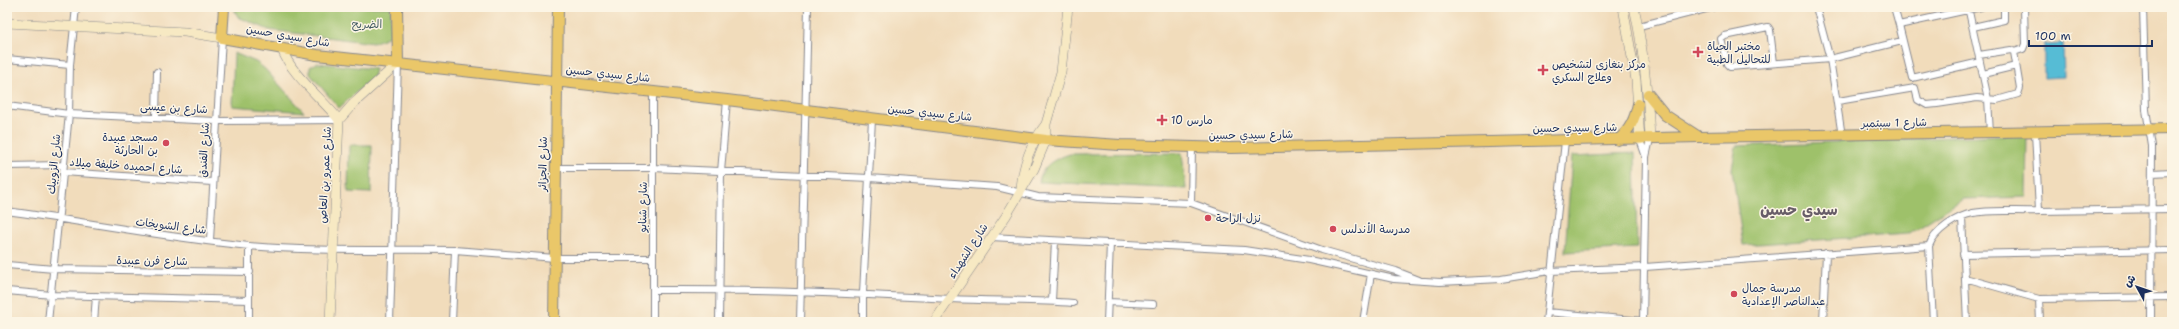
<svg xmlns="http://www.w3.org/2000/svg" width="2179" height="329" font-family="'Shantell Sans','Playpen Sans Arabic',sans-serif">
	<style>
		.green { fill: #9ec16b; stroke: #5c7864 }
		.water { fill: #57bcd5; stroke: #39769a }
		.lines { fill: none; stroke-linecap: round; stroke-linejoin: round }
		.street-casing { stroke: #86868c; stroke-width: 8 }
		.secondary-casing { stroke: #86868c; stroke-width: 10 }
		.primary-casing { stroke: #86868c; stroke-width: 12 }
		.street { stroke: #fff; stroke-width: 6 }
		.secondary { stroke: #f7e9c3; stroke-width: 9 }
		.primary { stroke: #eac769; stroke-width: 10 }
		.poi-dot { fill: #d1495b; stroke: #fcf5e5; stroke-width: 1.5 }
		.labels { text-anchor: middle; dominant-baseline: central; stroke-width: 3; stroke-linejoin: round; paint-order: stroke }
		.park-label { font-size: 11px; fill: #425b62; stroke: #fcf5e5 }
		.street-label { font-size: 11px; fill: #1b2f5e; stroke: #fcf5e5 }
		.poi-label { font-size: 11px; fill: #1b2f5e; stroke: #fcf5e5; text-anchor: start }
		.district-label { font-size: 15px; font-weight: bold; fill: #675c68; stroke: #fcf5e5 }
	</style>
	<rect width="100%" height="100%" fill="#fcf5e5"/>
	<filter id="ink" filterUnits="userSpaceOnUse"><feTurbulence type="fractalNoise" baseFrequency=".025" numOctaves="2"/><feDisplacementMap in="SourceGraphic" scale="8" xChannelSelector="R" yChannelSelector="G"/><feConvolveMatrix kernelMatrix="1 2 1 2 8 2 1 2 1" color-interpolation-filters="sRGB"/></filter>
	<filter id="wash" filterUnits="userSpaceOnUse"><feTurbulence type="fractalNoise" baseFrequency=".012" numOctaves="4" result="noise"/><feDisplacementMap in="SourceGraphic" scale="16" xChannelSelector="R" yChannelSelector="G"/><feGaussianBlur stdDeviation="0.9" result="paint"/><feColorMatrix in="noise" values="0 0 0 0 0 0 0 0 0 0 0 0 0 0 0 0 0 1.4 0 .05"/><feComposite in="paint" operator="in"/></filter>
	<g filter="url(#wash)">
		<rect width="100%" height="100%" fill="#f1dcbb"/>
		<path class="green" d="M 233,7 L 391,7 L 390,36 L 373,43 L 269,30 L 238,17 Z
			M 234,53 L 256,62 L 265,69 L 304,112 L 232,106 Z
			M 317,63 L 375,69 L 373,77 L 339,108 L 310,74 L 310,67 Z
			M 2027,134 L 2026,197 L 1963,199 L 1908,234 L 1743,245 L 1732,169 L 1736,146 Z
			M 349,145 L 372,145 L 371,193 L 348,192 Z
			M 1182,153 L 1186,189 L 1039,182 C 1042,165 1054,159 1070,154 Z
			M 1635,153 L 1637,248 L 1565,252 L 1572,156 Z"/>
		<path class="water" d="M 2063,43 L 2064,77 L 2044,78 L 2044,44 Z"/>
	</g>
	<g filter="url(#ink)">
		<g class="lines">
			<defs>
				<path id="street" d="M 1816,7 L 1830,59 L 1842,136
					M 1894,7 L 1899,25
					M 1968,7 L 1988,99 L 1990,133
					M 2143,7 L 2146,110 L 2152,146 L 2151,322
					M 1639,26 L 1714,7
					M 1973,27 L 2004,20 L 2004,7
					M 2014,52 L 2023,49 L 2025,44 L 2024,7
					M 7,59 L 70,65
					M 1980,62 L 1912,78 L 1899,25 L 1981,7
					M 1774,63 L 1770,30 L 1768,27 L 1725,36 L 1721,39 L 1727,64 L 1730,67 L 1830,59 L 1902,41
					M 1983,74 L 2016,66
					M 1838,101 L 1915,88 L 1918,100 L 1927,105 L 1937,104 L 1977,98 L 1997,100 L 2018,94 L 2020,88 L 2014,52 L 2011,50 L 1979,55
					M 7,106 L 69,114 L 216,121 L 339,120
					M 156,117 L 157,72
					M 1640,140 L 1646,157
					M 7,166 L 63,165
					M 555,168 L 653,168 L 869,178 L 997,187 L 1038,197 L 1191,203 L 1192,148
					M 63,172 L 212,182
					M 2152,173 L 2172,172
					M 1191,203 L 1322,250 L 1396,271 L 1419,280
					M 7,211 C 88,222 168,238 249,246 C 317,252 386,249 455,250
					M 2039,211 L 2172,209
					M 1962,217 L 1967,322
					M 991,237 L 1244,250 L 1309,260 L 1394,279 L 1440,282 L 1501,279 L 1550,271 L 1645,267 L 1929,246 C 1934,231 1957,216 1973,213 C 1993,209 2018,212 2039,211 L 2035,132
					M 210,240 L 222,38
					M 249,246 L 249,322
					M 1929,246 L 1933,322
					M 1963,254 L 2172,250
					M 7,265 L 54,269 L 250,272
					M 1965,278 L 2039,299 L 2172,297
					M 653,290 C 753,289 852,294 951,299 C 992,301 1032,300 1073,303
					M 7,291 L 52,295 L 249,300
					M 2039,299 L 2040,322
					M 1052,301 L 1055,241
					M 1108,302 L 1153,304
					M 1547,312 L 1643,321
					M 48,322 L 69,114 L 70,65 L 76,7
					M 94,322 L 96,296
					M 390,322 L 398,63
					M 452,322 L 455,250 L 555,258 L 653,258
					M 653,322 L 653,92
					M 719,322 L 721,172 L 727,100
					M 800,322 L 808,7
					M 863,322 L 863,293 L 872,119
					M 1107,322 L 1110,243
					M 1363,322 L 1371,274
					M 1546,322 L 1565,141
					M 1643,322 L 1646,157 L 1650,139
					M 1823,322 L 1826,253"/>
				<path id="secondary" d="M 1623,7 L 1636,80 L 1640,140
					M 1634,7 C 1644,51 1648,94 1650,139
					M 7,23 L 185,32 L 222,38
					M 282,49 C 291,75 322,98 339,120 L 330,322
					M 339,120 L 353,104 L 398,63
					M 1021,188 C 1023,164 1031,143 1046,124
					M 934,322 L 1006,216 L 1034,169 L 1046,140 L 1046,124 L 1061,72 L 1068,7"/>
				<path id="primary" d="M 224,7 L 222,38 L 317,55 L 727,100 L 1046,140 L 1120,145 L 1231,148 L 1699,137 L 2172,129
					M 397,7 L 398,63
					M 1648,94 L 1665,115 L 1699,137
					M 1618,140 C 1630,130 1635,119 1638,104
					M 554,322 L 558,7"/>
			</defs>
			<use href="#street" class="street-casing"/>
			<use href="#secondary" class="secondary-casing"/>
			<use href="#primary" class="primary-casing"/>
			<use href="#street" class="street"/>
			<use href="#secondary" class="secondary"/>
			<use href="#primary" class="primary"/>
		</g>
	</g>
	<g class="poi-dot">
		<path d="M1696 46h4v4h4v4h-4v4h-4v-4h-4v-4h4z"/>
		<path d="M1541 64h4v4h4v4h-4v4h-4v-4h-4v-4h4z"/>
		<path d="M1160 114h4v4h4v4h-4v4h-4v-4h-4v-4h4z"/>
		<circle cx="166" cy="143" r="4"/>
		<circle cx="1208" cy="218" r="4"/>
		<circle cx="1333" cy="229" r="4"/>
		<circle cx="1734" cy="294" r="4"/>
	</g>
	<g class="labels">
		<g class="park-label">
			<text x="367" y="24">الضريح</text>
		</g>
		<g class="street-label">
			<text transform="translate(288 36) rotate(10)">شارع سيدي حسين</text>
			<text transform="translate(608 74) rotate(6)">شارع سيدي حسين</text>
			<text transform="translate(174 108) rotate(3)">شارع بن عيسى</text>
			<text transform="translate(930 113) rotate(6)">شارع سيدي حسين</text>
			<text transform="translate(1894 123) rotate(-1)">شارع 1 سبتمبر</text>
			<text transform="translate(1575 128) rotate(-1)">شارع سيدي حسين</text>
			<text transform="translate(1251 135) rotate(-1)">شارع سيدي حسين</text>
			<text transform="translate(204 150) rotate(-87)">شارع الفندق</text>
			<text transform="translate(54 164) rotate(-85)">شارع الزوبيك</text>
			<text transform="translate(543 164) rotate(-89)">شارع الجزائر</text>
			<text transform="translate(126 166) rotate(4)">شارع احميده خليفة ميلاد</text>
			<text transform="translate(325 175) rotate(-87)">شارع عمرو بن العاص</text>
			<text transform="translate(643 207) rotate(-89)">شارع شنابو</text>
			<text transform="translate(171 226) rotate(7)">شارع الشويخات</text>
			<text transform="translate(968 251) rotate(-57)">شارع الشهداء</text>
			<text transform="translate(152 261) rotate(1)">شارع فرن عبيدة</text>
		</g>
		<g class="poi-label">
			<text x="1707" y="46">مختبر الحياة<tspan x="1707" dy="13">للتحاليل الطبية</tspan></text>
			<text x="1552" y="64">مركز بنغازي لتشخيص<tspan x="1552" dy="13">وعلاج السكري</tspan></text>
			<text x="1171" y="120">10 مارس</text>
			<text x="158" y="137" text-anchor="end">مسجد عبيدة<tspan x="158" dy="13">بن الحارثة</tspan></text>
			<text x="1216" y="218">نزل الراحة</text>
			<text x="1341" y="229">مدرسة الأندلس</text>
			<text x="1742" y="288">مدرسة جمال<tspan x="1742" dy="13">عبدالناصر الإعدادية</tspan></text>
		</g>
		<g class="district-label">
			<text x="1799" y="210">سيدي حسين</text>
		</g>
	</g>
	<rect width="2179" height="329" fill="none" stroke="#fcf5e5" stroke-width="24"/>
	<g transform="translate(2137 287) rotate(310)" stroke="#fcf5e5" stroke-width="3" paint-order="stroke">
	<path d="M0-3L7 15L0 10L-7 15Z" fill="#1b2f5e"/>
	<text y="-6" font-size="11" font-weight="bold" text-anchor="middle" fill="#1b2f5e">ش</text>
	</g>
	<path d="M2029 40v6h123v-6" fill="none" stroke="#1b2f5e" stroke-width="2"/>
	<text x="2035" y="40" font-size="12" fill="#1b2f5e" stroke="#fcf5e5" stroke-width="3" paint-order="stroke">100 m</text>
</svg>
